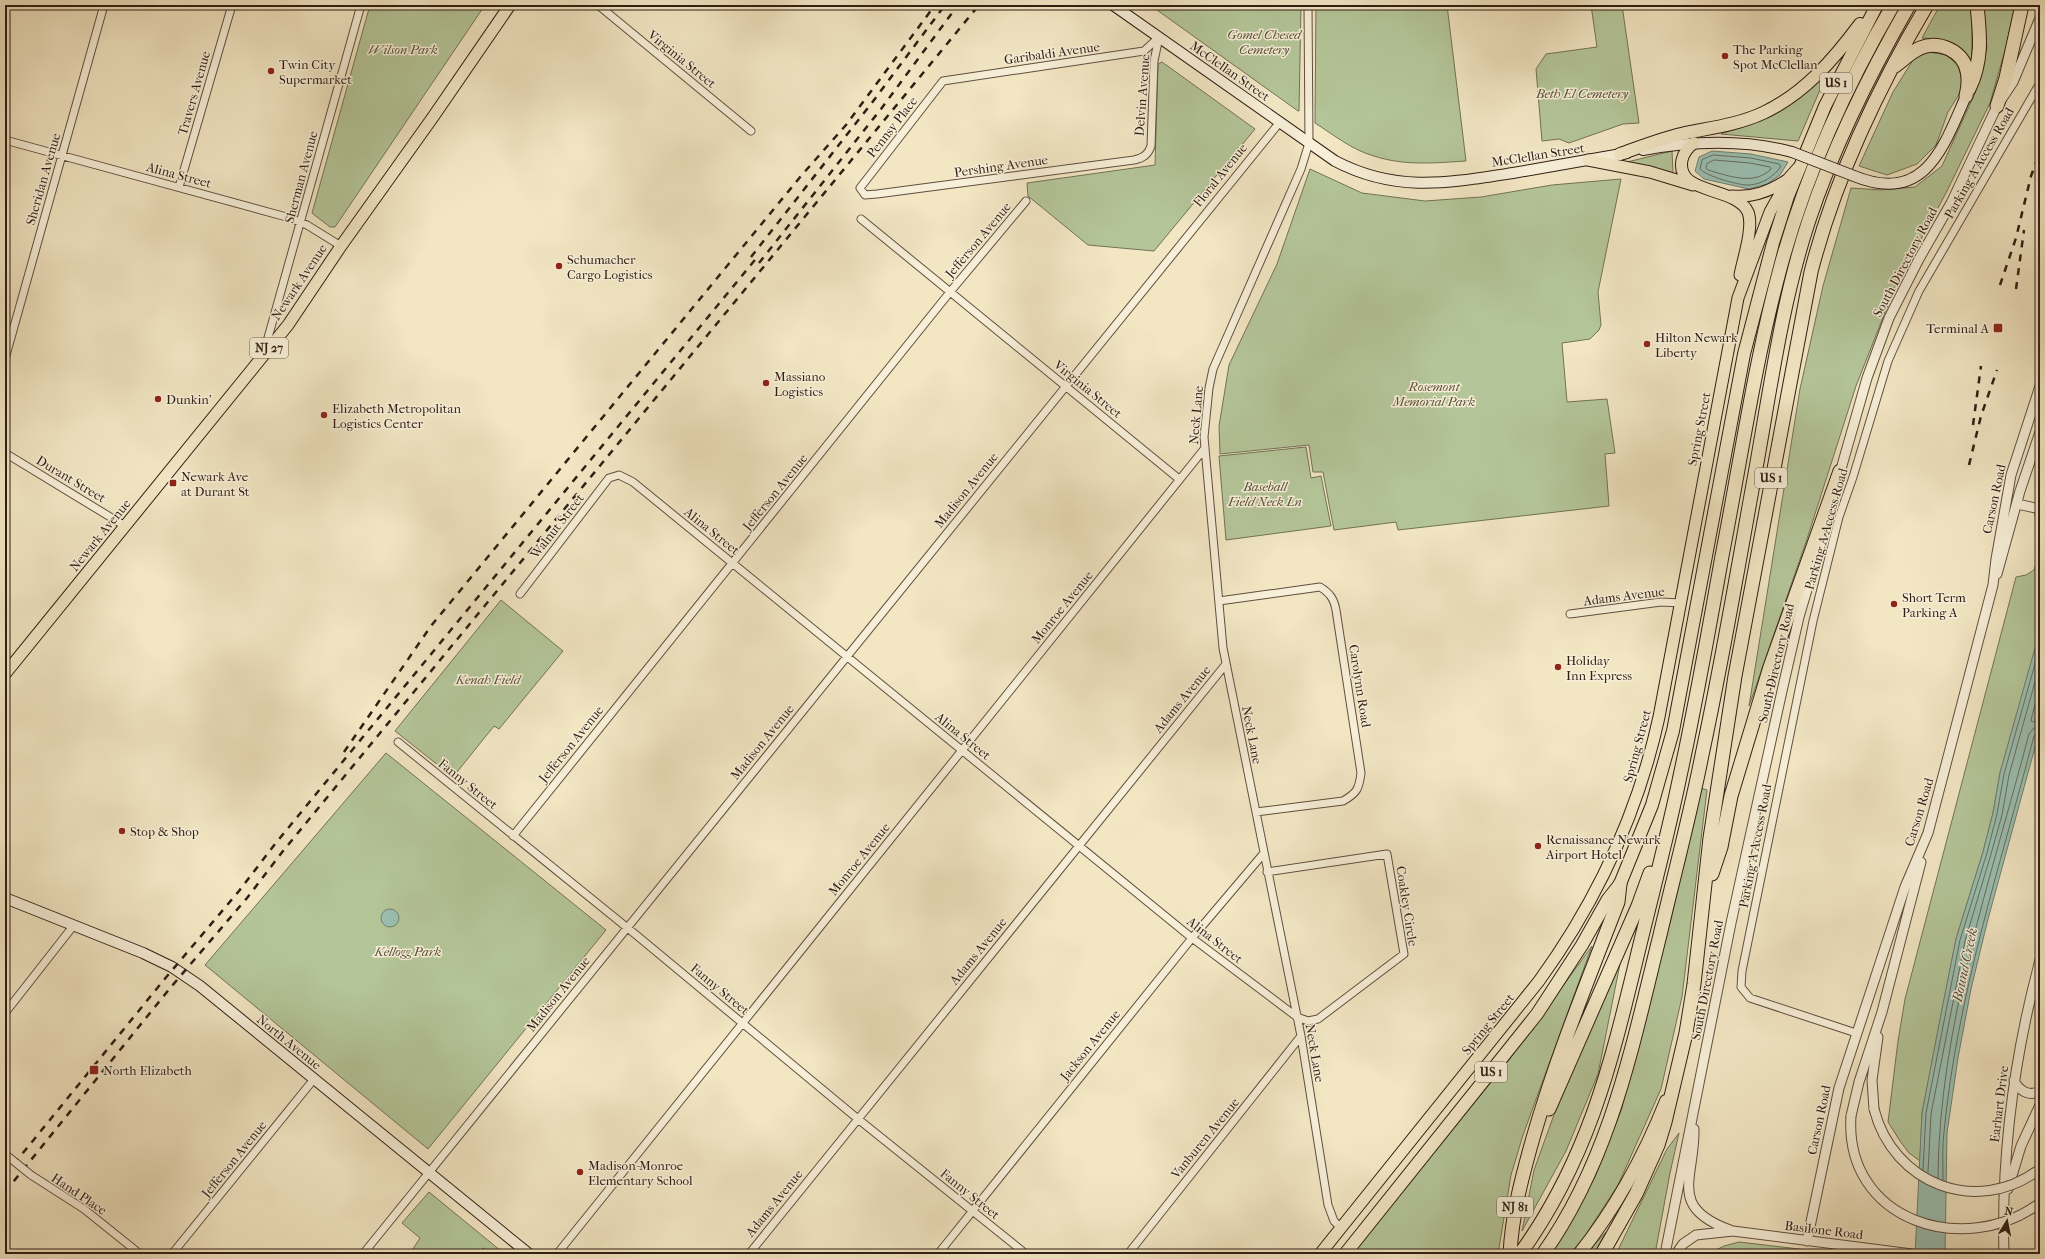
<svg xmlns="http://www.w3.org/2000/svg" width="2045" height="1259" font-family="'IM FELL French Canon',serif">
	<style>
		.green { fill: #b4c699; stroke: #727256 }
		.water { fill: #9bc0b2; stroke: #707f72 }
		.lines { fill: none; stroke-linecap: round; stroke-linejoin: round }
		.shore { stroke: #666e62; stroke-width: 1 }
		.minor-casing { stroke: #604f3f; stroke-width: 9 }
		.tertiary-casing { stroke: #604f3f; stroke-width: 11 }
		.secondary-casing { stroke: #301d13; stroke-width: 12 }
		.primary-casing { stroke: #301d13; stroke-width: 13 }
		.trunk-casing { stroke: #301d13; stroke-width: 14 }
		.motorway-casing { stroke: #301d13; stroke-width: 15 }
		.minor { stroke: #f7efd8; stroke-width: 7 }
		.tertiary { stroke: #f7efd8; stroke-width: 9 }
		.secondary { stroke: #f7efd8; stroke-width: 10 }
		.primary { stroke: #f2e6c3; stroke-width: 11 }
		.trunk { stroke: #f2e6c3; stroke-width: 12 }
		.motorway { stroke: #f2e6c3; stroke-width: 13 }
		.rail { stroke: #301d13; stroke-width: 2.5; stroke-dasharray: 7 7; stroke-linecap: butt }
		.minor-bridge-casing { stroke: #604f3f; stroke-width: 9; stroke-linecap: butt }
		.tertiary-bridge-casing { stroke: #604f3f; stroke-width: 11; stroke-linecap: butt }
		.secondary-bridge-casing { stroke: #301d13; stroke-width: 12; stroke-linecap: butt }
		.minor-bridge { stroke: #f7efd8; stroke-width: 7 }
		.tertiary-bridge { stroke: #f7efd8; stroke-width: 9 }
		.secondary-bridge { stroke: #f7efd8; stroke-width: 10 }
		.poi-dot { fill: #8f2418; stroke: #f7efd8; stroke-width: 1.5 }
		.labels { text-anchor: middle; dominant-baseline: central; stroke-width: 3; stroke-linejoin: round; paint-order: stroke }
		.shield { fill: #f7efd8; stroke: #6c5c4e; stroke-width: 1 }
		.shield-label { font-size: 12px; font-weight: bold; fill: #301d13 }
		.park-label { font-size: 13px; font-style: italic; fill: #58503b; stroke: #f7efd8 }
		.poi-label { font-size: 13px; fill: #301d13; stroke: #f7efd8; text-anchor: start }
		.street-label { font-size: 13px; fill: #301d13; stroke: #f7efd8 }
		.water-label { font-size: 14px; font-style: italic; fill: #504e43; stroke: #f7efd8 }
	</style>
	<rect width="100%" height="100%" fill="#f2e6c3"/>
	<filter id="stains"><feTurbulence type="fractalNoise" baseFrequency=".005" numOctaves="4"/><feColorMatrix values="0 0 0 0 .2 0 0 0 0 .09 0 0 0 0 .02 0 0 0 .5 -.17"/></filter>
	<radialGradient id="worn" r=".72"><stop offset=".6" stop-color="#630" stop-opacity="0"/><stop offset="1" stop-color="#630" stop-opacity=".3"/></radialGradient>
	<path class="green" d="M 370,5 L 485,5 L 335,227 L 330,227 L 312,213 Z
		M 1150,5 L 1301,5 L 1299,111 L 1298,111 Z
		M 1316,5 L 1447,5 L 1466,161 C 1435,163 1404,166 1374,156 C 1352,150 1334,135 1315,123 Z
		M 1591,5 L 1622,5 L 1639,123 L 1623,124 L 1569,143 L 1559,139 L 1542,141 L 1536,69 L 1546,54 L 1597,47 Z
		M 1940,5 L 1972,5 L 1972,63 C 1957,40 1948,40 1922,38 Z
		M 1982,5 L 2015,5 L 2006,47 L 1990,103 L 1946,193 L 1895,287 L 1856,386 L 1807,539 L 1749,706 L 1800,389 L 1823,286 L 1851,188 L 1881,190 L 1915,187 L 1942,166 L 1975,93 L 1987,48 Z
		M 1928,52 L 1946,55 L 1959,66 L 1963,88 L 1948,112 L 1936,145 L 1917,164 L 1887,175 L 1859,166 L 1893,92 L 1913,60 Z
		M 1162,62 L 1255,129 L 1154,251 L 1088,245 L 1028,196 L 1027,183 L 1155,165 L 1158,64 Z
		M 1826,76 L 1798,141 L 1721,134 L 1771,116 Z
		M 1672,151 L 1673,173 L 1627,162 Z
		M 1310,169 L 1362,193 L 1425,201 L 1481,197 L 1552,185 L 1621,179 L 1598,292 L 1601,325 L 1599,330 L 1590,339 L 1562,343 L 1567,402 L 1607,399 L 1615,453 L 1605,454 L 1609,506 L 1398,530 L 1396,522 L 1334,530 L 1323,472 L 1313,472 L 1309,445 L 1220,454 L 1219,426 L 1229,365 L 1277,264 Z
		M 1306,447 L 1311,478 L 1321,476 L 1331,526 L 1226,540 L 1219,456 Z
		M 2040,489 L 2040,530 C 2031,517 2036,503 2040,489 Z
		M 2040,552 L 2040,632 L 2000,773 L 1993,813 L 1983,852 L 1956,939 L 1922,1113 L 1920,1161 L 1909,1153 L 1900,1141 L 1888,1122 L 1898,1041 L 1905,999 L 2016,577 L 2026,575 L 2034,570 Z
		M 501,600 L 563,651 L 499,729 L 494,726 L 453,777 L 395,731 Z
		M 386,753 L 606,930 L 428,1149 L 205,965 Z
		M 1701,788 L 1707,790 L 1682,997 L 1661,1089 L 1618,1185 L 1577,1248 L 1571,1254 L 1548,1254 L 1560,1239 L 1595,1177 L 1622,1108 L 1641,1027 L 1671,919 Z
		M 1592,946 L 1523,1135 L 1511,1175 L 1498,1254 L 1352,1254 L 1509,1060 Z
		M 1621,959 L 1598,1074 L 1566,1151 L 1522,1231 L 1534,1170 L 1568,1076 Z
		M 1679,1133 L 1670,1173 L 1655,1254 L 1616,1254 L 1667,1149 Z
		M 429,1192 L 501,1251 L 498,1254 L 491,1254 L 483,1248 L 479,1254 L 419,1254 L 413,1249 L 420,1238 L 402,1223 Z
		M 1606,1232 L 1594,1254 L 1586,1254 Z
		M 1739,1242 L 1842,1254 L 1708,1254 L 1724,1246 Z"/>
	<path class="water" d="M 1712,151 L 1751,154 L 1788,162 L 1780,175 L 1767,184 L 1749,189 L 1704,179 L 1695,171 L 1699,157 Z
		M 2040,630 L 2040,729 L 1988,919 L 1971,989 L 1958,1058 L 1947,1133 L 1945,1254 L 1915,1254 L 1922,1113 L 1940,1019 L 1956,939 L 1983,852 L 1993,813 L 2000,773 Z
		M381 918a9 9 0 1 1 18 0a9 9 0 1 1-18 0Z"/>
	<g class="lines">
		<path class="shore" d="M 1713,155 L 1751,158 L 1779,164 L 1781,166 C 1775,176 1762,184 1750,185 C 1740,186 1706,176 1700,169 L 1702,160 Z
			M 1714,160 L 1750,163 L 1770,167 L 1771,169 C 1754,186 1729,176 1708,170 L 1706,168 L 1707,164 Z
			M 2040,686 L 2031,720 L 2032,722 L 2040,721
			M 1923,1170 L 1926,1113 L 1960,940 L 1987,853 L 1997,814 L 2004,774 L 2040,646
			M 1928,1172 L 1931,1114 L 1965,941 L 1991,854 L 2002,815 L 2009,775 L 2040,664
			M 1938,1178 C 1939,1026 1991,879 2029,734 L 2034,728 L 2040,727
			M 1943,1180 C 1943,1164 1942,1147 1944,1132 C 1957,996 2000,867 2034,736 L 2040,732"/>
		<defs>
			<path id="minor" d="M 598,5 L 751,131
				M 1308,5 L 1309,143 L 1301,169 L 1213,369 L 1209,388 L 1204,437 L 1223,648 L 1301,1036 L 1328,1205 L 1334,1221 L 1341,1228
				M 1159,37 L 1154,61 L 1151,146 C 1148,155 1143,158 1134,160 L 877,194 L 865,195 L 860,188 L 943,81 L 1144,51 Z
				M 5,140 L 290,218 L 307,225 L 341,246
				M 179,187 L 232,5
				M 861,219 L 1179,479
				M 264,352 L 361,5
				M 5,359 L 104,5
				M 5,453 L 125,526
				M 520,594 L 609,478 L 619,475 L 633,482 L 1192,938 L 1297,1017 L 1308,1021 L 1318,1019 L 1404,954 L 1387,854 L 1267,872
				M 1219,601 L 1320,587 C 1330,593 1334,599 1336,610 L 1361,773 C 1359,789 1357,793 1343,801 L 1256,812
				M 1570,614 L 1661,602 L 1681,603
				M 398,742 L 635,934 L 858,1119 L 1026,1254
				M 513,836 L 950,292 L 1026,201
				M 5,1013 L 74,925
				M 1856,1033 L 1750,998 L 1741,987 L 1742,971 L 1813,621 L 1839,517 L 1853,477 L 1888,361 L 1919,291 L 2040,83
				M 31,1175 L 84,1209 L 140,1254
				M 172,1254 L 314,1079
				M 363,1254 L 1280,122
				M 557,1254 L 1205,448
				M 749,1254 L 1226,664
				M 938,1254 L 1192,938 L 1264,853
				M 1128,1254 L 1301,1036"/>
			<path id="tertiary" d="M 1839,476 L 1867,378 L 1889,318 L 1919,259 L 1951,203 L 1997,106 L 2013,82 L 2040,18
				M 2017,504 L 2040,509
				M 1997,574 L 2020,491 L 2040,432
				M 2014,1080 C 2019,1091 2029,1097 2040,1091
				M 1874,1109 L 1872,1080 L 1878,1037
				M 1851,1116 L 1859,1082 L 1882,1012 L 1921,862
				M 1694,1129 C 1695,1178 1667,1207 1730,1230
				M 2008,1189 L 2021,1146 L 2040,1105
				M 1807,1241 L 1839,1088 L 1905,887 L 1928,833 L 1993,585 L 1996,559 L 2011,475 L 2040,386
				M 1665,1254 L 1731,923 L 1782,691 L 1799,617 L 1822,539
				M 1676,1254 L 1683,1244 L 1696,1235 L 1733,1231 L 1912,1254
				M 2004,1254 C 2001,1154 2014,1057 2040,960"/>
			<path id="secondary" d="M 1113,5 L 1335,161 C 1396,193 1448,183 1513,173 C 1551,166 1589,160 1627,153
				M 1643,150 C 1692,141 1743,139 1792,152
				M 1854,176 C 1925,205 1943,148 1966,96
				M 5,898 L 143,953 L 172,967 L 200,986 L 529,1254"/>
			<path id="primary" d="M 1694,143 C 1688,147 1684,152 1682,160 C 1675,195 1736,186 1748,212 C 1754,227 1743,259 1740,275
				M 1588,160 L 1650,172 L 1693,185
				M 1732,196 C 1753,198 1770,191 1787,180
				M 5,674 L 288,325 L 341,246 L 433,117 L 510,5
				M 1320,1254 L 1539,981 C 1597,901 1638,813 1659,717 L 1738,298 L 1770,212 L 1789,178 L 1798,168"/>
			<path id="trunk" d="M 1620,154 C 1640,147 1660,139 1681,134 C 1709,128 1737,125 1763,113 C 1804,94 1834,59 1860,24
				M 1345,1254 L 1537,1014 L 1582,945 L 1608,899 L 1620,884 L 1652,805 L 1673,731 L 1744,354 L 1773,243 L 1788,196 L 1825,106 L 1877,5
				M 1579,1254 C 1616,1208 1644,1156 1666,1101"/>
			<path id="motorway" d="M 1895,66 C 1903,60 1911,52 1920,48 C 1939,40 1963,51 1967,71 C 1969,79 1968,88 1966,96
				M 1969,89 C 1983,60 1980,35 1977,5
				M 1997,106 L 2006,78 L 2022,5
				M 1712,874 L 1721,847 L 1731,796 L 1770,667 L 1840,471
				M 1549,1109 L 1638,906 L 1650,873
				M 1510,1254 C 1512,1214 1522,1177 1533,1138 C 1556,1058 1588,980 1618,902 L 1620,884
				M 1520,1254 C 1595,1150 1615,1045 1645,924 C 1657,875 1670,825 1680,776 C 1696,703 1709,629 1722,556 C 1741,459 1755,360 1781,265 C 1806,174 1846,86 1893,5
				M 1543,1254 C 1611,1158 1632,1047 1660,935 C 1674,875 1690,816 1702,755 C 1721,667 1736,579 1752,490 C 1769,400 1780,307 1809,220 C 1834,145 1870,73 1909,5
				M 1602,1254 L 1636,1194 L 1658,1145 L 1665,1122 L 1686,1033 L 1694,984 L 1710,838 L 1735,676 L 1811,272 C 1835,178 1878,88 1927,5"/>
		</defs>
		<use href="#minor" class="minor-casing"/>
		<use href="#tertiary" class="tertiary-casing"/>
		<use href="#secondary" class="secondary-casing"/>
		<use href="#primary" class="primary-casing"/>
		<use href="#trunk" class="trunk-casing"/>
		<use href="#motorway" class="motorway-casing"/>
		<use href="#minor" class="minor"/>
		<use href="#tertiary" class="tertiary"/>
		<use href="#secondary" class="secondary"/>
		<use href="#primary" class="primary"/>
		<use href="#trunk" class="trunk"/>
		<use href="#motorway" class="motorway"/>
		<path class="rail" d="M 751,257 L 871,104 L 945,5
			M 759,263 L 881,109 L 958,5
			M 2000,285 L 2016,238 L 2031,176 L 2040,152
			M 2016,289 L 2024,230
			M 1973,425 L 1981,366
			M 1969,465 L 1981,416 L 1997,370
			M 344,752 L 431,626 L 801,176 L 846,125 L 935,5
			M 5,1175 L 163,981 L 239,891 L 275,844 L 759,255
			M 5,1192 L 171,987 L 247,898 L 283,851 L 979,5"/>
		<defs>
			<path id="minor-bridge" d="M 5,1154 L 31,1175"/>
			<path id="tertiary-bridge" d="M 1874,1109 C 1893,1184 1977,1217 2040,1169
				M 1851,1116 C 1844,1221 1964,1259 2040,1203"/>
			<path id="secondary-bridge" d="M 1792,152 L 1854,176"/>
		</defs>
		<use href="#minor-bridge" class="minor-bridge-casing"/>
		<use href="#tertiary-bridge" class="tertiary-bridge-casing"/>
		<use href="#secondary-bridge" class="secondary-bridge-casing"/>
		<use href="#minor-bridge" class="minor-bridge"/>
		<use href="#tertiary-bridge" class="tertiary-bridge"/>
		<use href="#secondary-bridge" class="secondary-bridge"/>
	</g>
	<g class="poi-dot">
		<circle cx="1725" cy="56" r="4"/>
		<circle cx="271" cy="71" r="4"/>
		<circle cx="559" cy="266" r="4"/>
		<rect x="1993" y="323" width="10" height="10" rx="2"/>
		<circle cx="1647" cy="344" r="4"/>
		<circle cx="766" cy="383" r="4"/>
		<circle cx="158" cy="399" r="4"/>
		<circle cx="324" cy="415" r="4"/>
		<rect x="169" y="479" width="8" height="8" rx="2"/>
		<circle cx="1894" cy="604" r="4"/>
		<circle cx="1558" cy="667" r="4"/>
		<circle cx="122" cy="831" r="4"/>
		<circle cx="1538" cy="846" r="4"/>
		<rect x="89" y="1065" width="10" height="10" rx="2"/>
		<circle cx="580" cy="1172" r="4"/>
	</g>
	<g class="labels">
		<g class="shield">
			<rect x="1820" y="73" width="32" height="20" rx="3"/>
			<rect x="250" y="338" width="38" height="20" rx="3"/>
			<rect x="1755" y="468" width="32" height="20" rx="3"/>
			<rect x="1475" y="1062" width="32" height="20" rx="3"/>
			<rect x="1497" y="1197" width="36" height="20" rx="3"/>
		</g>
		<g class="shield-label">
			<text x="1836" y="83">US 1</text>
			<text x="269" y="348">NJ 27</text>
			<text x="1771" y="478">US 1</text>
			<text x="1491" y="1072">US 1</text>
			<text x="1515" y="1207">NJ 81</text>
		</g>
		<g class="park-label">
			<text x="1264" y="34">Gomel Chesed<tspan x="1264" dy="15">Cemetery</tspan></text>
			<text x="403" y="49">Wilson Park</text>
			<text x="1582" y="93">Beth El Cemetery</text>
			<text x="1434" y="386">Rosemont<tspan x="1434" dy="15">Memorial Park</tspan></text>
			<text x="1265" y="486">Baseball<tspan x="1265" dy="15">Field Neck Ln</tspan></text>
			<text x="488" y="679">Kenah Field</text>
			<text x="408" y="951">Kellogg Park</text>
		</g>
		<g class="poi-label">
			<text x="1733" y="49">The Parking<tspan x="1733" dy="15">Spot McClellan</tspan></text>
			<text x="279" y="64">Twin City<tspan x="279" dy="15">Supermarket</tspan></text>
			<text x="567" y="259">Schumacher<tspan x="567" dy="15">Cargo Logistics</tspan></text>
			<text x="1989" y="328" text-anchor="end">Terminal A</text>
			<text x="1655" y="337">Hilton Newark<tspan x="1655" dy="15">Liberty</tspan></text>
			<text x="774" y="376">Massiano<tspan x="774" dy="15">Logistics</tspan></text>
			<text x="166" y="399">Dunkin'</text>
			<text x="332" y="408">Elizabeth Metropolitan<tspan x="332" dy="15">Logistics Center</tspan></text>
			<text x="181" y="476">Newark Ave<tspan x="181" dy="15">at Durant St</tspan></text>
			<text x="1902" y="597">Short Term<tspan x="1902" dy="15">Parking A</tspan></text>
			<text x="1566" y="660">Holiday<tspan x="1566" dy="15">Inn Express</tspan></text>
			<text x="130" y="831">Stop &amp; Shop</text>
			<text x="1546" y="839">Renaissance Newark<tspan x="1546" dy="15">Airport Hotel</tspan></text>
			<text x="103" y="1070">North Elizabeth</text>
			<text x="588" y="1165">Madison-Monroe<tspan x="588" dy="15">Elementary School</tspan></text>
		</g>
		<g class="street-label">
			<text transform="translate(1052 53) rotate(-8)">Garibaldi Avenue</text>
			<text transform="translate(682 59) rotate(39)">Virginia Street</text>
			<text transform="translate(1230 71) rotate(35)">McClellan Street</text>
			<text transform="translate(194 93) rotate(-74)">Travers Avenue</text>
			<text transform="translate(1142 95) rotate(-86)">Delvin Avenue</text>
			<text transform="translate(892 127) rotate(-52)">Pennsy Place</text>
			<text transform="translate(1538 155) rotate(-9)">McClellan Street</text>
			<text transform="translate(1979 163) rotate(-60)">Parking A Access Road</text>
			<text transform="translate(1001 166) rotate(-8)">Pershing Avenue</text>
			<text transform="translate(179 175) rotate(15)">Alina Street</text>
			<text transform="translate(1220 175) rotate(-51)">Floral Avenue</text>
			<text transform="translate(301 177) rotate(-75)">Sherman Avenue</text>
			<text transform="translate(43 179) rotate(-74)">Sheridan Avenue</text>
			<text transform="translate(978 240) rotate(-50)">Jefferson Avenue</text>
			<text transform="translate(1905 262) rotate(-62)">South Directory Road</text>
			<text transform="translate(299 282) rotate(-56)">Newark Avenue</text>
			<text transform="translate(1088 389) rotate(39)">Virginia Street</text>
			<text transform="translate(1196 415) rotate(-85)">Neck Lane</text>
			<text transform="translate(1699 429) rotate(-79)">Spring Street</text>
			<text transform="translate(71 479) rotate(31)">Durant Street</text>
			<text transform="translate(966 490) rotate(-51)">Madison Avenue</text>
			<text transform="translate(775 492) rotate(-51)">Jefferson Avenue</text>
			<text transform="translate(1994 499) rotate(-78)">Carson Road</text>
			<text transform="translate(557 526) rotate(-52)">Walnut Street</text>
			<text transform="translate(1826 529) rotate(-74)">Parking A Access Road</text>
			<text transform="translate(712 531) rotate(39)">Alina Street</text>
			<text transform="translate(100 535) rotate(-51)">Newark Avenue</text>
			<text transform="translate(1624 596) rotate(-7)">Adams Avenue</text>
			<text transform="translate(1062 607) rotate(-51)">Monroe Avenue</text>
			<text transform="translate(1776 663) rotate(-77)">South Directory Road</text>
			<text transform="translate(1360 686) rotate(81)">Carolynn Road</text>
			<text transform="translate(1182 699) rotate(-51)">Adams Avenue</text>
			<text transform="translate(1252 735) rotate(79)">Neck Lane</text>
			<text transform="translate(963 736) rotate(39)">Alina Street</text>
			<text transform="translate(762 742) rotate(-51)">Madison Avenue</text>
			<text transform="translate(571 744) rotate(-51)">Jefferson Avenue</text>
			<text transform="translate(1637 746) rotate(-75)">Spring Street</text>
			<text transform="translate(468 784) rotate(39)">Fanny Street</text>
			<text transform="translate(1919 812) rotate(-73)">Carson Road</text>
			<text transform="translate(1755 846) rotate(-79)">Parking A Access Road</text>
			<text transform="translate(859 859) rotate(-51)">Monroe Avenue</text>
			<text transform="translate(1407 906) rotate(81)">Coakley Circle</text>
			<text transform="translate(1215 940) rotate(38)">Alina Street</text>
			<text transform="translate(978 951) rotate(-51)">Adams Avenue</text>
			<text transform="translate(1707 980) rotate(-79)">South Directory Road</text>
			<text transform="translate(720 989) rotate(40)">Fanny Street</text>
			<text transform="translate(558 994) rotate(-51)">Madison Avenue</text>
			<text transform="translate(1488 1024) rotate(-51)">Spring Street</text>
			<text transform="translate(289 1042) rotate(39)">North Avenue</text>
			<text transform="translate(1090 1045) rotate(-51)">Jackson Avenue</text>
			<text transform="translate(1315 1053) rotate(80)">Neck Lane</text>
			<text transform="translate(1999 1104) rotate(-83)">Earhart Drive</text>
			<text transform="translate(1819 1120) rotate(-78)">Carson Road</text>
			<text transform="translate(1205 1138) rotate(-51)">Vanburen Avenue</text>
			<text transform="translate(234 1159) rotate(-51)">Jefferson Avenue</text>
			<text transform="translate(79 1194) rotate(34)">Hand Place</text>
			<text transform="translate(970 1194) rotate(39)">Fanny Street</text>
			<text transform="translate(774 1203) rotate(-51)">Adams Avenue</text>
			<text transform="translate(1824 1230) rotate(7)">Basilone Road</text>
		</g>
		<g class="water-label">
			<text transform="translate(1965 965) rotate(-78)">Bound Creek</text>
		</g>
	</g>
	<rect width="2045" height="1259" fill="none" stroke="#f2e6c3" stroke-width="20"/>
	<rect x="6" y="6" width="2033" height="1247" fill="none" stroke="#301d13" stroke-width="2"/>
	<rect x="10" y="10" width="2025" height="1239" fill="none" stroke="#301d13"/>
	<g transform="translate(2007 1221) rotate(10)" stroke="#f7efd8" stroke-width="3" paint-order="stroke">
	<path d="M0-3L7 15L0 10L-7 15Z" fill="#301d13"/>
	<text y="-6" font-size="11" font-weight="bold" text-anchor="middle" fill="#301d13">N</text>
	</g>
	<rect width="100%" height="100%" filter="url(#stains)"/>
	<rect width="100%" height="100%" fill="url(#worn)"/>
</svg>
